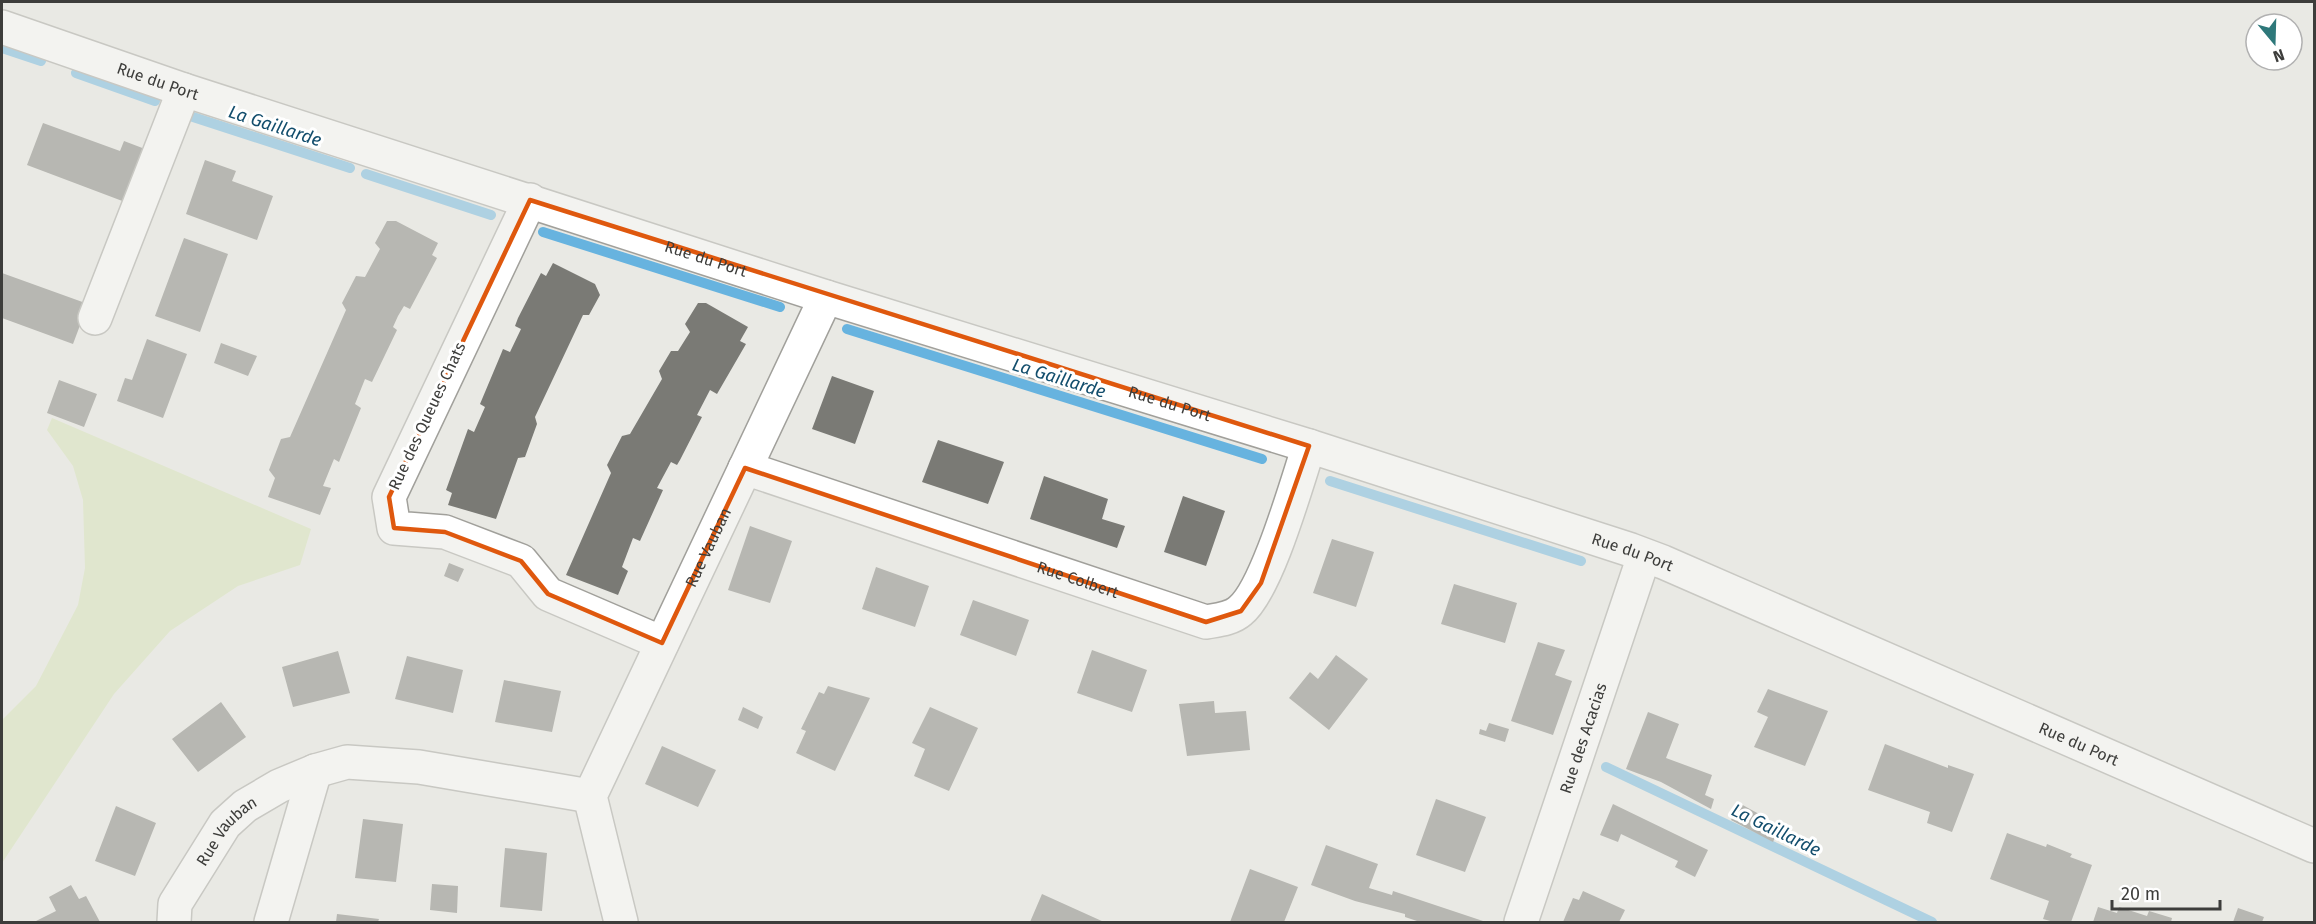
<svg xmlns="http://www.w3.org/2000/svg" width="2316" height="924" font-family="'Fira Sans',sans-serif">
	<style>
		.green { fill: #d5e3b3 }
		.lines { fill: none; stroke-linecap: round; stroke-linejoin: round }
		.stream { stroke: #67b3df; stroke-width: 10 }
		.building { fill: #7a7a75 }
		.minor-casing { stroke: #a1a09b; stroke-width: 36 }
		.minor { stroke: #fff; stroke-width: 33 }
		.marked { fill: none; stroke: #df580e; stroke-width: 4.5; stroke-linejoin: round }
		.labels { text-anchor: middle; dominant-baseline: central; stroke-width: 6; stroke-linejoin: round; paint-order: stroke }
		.street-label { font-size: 16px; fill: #3d3d3b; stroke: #fff }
		.water-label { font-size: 18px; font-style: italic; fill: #134e6d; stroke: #fff }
	</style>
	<rect width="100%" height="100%" fill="#e9e9e4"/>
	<path class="green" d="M 52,418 L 311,529 L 300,565 L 238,586 L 170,631 L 114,694 L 2,863 L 2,720 L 36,686 L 78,605 L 85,568 L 83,500 L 73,466 L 47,430 Z"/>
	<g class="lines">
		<path class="stream" d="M 2,48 L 41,61
			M 76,73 L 155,101
			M 190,116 L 350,168
			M 366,174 L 491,215
			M 543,232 L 780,307
			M 847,329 L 1262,459
			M 1330,481 L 1581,561
			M 1606,767 L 1932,922"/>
	</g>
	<path class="building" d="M 43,123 L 120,151 L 124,141 L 145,149 L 125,202 L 27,165 Z
		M 205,160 L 236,171 L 232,181 L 273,196 L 257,240 L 186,214 Z
		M 387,221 L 396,221 L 438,243 L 432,255 L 437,258 L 410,309 L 404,306 L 398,316 L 393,327 L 397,330 L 372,382 L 365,379 L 355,404 L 361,408 L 339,462 L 334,459 L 323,486 L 331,488 L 320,515 L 268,497 L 275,478 L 269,470 L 281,439 L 290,437 L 346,310 L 342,303 L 356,276 L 365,277 L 380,249 L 375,243 Z
		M 184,238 L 228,254 L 200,332 L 155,316 Z
		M 553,263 L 595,284 L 600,295 L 589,315 L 583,315 L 535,417 L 537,424 L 525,457 L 518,458 L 496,519 L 448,505 L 452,493 L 446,490 L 468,429 L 474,432 L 485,407 L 480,404 L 501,354 L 503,349 L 510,352 L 521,329 L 515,326 L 518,318 L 541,273 L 546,276 Z
		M 2,273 L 88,304 L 73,344 L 2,318 Z
		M 698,303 L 706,303 L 748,327 L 740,341 L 746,344 L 717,394 L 710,390 L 697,415 L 702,417 L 680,460 L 677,465 L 671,462 L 657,488 L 663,490 L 640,541 L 633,538 L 622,567 L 628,571 L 618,595 L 566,575 L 611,473 L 607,465 L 622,436 L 630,434 L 662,379 L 659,371 L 671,351 L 678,351 L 690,332 L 685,324 Z
		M 147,339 L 187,354 L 163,418 L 117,401 L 125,378 L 132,380 Z
		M 221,343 L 257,356 L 248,376 L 214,363 Z
		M 832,376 L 874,391 L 855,444 L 812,429 Z
		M 59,380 L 97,394 L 84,427 L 47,413 Z
		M 938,440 L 1004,462 L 988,504 L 922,482 Z
		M 1044,476 L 1108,499 L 1102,519 L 1125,526 L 1117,548 L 1030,519 Z
		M 1183,496 L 1225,511 L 1206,566 L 1164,552 Z
		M 750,526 L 792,541 L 770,603 L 728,590 Z
		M 1332,539 L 1374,552 L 1356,607 L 1313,593 Z
		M 449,563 L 464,569 L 458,582 L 444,576 Z
		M 876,567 L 929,586 L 915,627 L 862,609 Z
		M 1454,584 L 1517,603 L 1505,643 L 1441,624 Z
		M 973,600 L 1029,620 L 1016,656 L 960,635 Z
		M 1538,642 L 1565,650 L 1555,675 L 1572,681 L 1553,735 L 1511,721 Z
		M 1092,650 L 1147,670 L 1132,712 L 1077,693 Z
		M 338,651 L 350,693 L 293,707 L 282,667 Z
		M 1336,655 L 1368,679 L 1329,730 L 1289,698 L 1310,672 L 1318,679 Z
		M 407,656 L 463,670 L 453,713 L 395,699 Z
		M 504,680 L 561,691 L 552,732 L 495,722 Z
		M 828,686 L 870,698 L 835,771 L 796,753 L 806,731 L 801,729 L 819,692 L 824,694 Z
		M 1768,689 L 1828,711 L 1805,766 L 1754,747 L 1768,717 L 1757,712 Z
		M 1214,701 L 1215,713 L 1246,711 L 1250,750 L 1187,756 L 1179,704 Z
		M 221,702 L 246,737 L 198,772 L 172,739 Z
		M 743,707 L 763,717 L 758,729 L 738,720 Z
		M 930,707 L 978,728 L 949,791 L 914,776 L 925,749 L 912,743 Z
		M 1648,712 L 1679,724 L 1666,758 L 1712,775 L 1705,795 L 1714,799 L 1711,809 L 1661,782 L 1626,769 Z
		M 1489,723 L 1509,729 L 1505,742 L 1479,734 L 1480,729 L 1486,731 Z
		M 1885,744 L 1948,768 L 1948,765 L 1974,774 L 1952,832 L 1927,823 L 1930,812 L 1868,790 Z
		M 662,746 L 716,770 L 698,807 L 645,784 Z
		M 1436,799 L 1486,817 L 1465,872 L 1416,855 Z
		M 1739,803 L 1759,814 L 1756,819 L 1778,830 L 1773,842 L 1731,820 Z
		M 1613,804 L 1708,850 L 1695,877 L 1675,867 L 1678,861 L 1621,834 L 1618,842 L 1600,835 Z
		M 116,806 L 156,823 L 135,876 L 95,861 Z
		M 363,819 L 403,824 L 396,882 L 355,878 Z
		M 2007,833 L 2046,847 L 2047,844 L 2072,854 L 2070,857 L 2092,865 L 2071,922 L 2054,922 L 2043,919 L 2049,901 L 1990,879 Z
		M 1326,845 L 1378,864 L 1369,888 L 1392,895 L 1393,891 L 1486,922 L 1420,922 L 1405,917 L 1405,914 L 1355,901 L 1311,885 Z
		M 505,848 L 547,853 L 542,911 L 500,907 Z
		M 1250,869 L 1298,887 L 1284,922 L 1230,922 Z
		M 432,884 L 458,886 L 457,913 L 430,910 Z
		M 71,885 L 79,899 L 86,896 L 100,922 L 34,922 L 56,911 L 49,897 Z
		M 1583,891 L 1625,910 L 1619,922 L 1563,922 L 1573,898 L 1579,900 Z
		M 1042,894 L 1104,922 L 1030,922 Z
		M 2098,907 L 2117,913 L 2119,907 L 2147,916 L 2149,911 L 2172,918 L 2171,922 L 2093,922 Z
		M 2238,908 L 2264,917 L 2262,922 L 2233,922 Z
		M 337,914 L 379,919 L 378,922 L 336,922 Z"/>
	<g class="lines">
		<defs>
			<g id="minor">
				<path id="s1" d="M 2,27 L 184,90 L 826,297 L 1309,446 L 1631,550 L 1663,562 L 2314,846"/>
				<path d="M 530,200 L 389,497 L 394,528 L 445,532 L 521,561 L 548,594 L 662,643"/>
				<path d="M 95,318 L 184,90"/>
				<path id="s2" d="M 745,468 L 1206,622 C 1217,620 1231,619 1240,611 C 1267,590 1297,482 1309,446"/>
				<path id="s3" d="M 174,922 L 175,904 L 225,824 L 245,806 L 279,786 L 315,771 L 347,762 L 419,767 L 590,796"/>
				<path d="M 271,922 L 315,771"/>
				<path id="s4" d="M 621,922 L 590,796 L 826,297"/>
				<path id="s5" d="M 1521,922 L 1644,556"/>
			</g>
		</defs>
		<use href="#minor" class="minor-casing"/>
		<use href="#minor" class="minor"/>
	</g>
	<path d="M0 0H2316V924H0ZM 530,200 L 1309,446 L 1261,583 L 1241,611 L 1206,622 L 745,468 L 662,643 L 548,594 L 521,561 L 445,532 L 394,528 L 389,497 Z" fill="#e9e9e4" fill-opacity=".55" fill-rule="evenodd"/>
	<path class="marked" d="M 530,200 L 1309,446 L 1261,583 L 1241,611 L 1206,622 L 745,468 L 662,643 L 548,594 L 521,561 L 445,532 L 394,528 L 389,497 Z"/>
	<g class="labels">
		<g class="street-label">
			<text stroke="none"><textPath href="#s1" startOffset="165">Rue du Port</textPath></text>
			<text stroke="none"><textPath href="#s1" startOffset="741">Rue du Port</textPath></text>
			<text stroke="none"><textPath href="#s1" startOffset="1227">Rue du Port</textPath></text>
			<text transform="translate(427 416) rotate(-65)">Rue des Queues Chats</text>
			<text stroke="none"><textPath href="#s4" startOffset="405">Rue Vauban</textPath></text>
			<text stroke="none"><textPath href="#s1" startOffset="1713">Rue du Port</textPath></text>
			<text stroke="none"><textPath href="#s2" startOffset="351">Rue Colbert</textPath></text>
			<text stroke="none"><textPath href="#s5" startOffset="194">Rue des Acacias</textPath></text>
			<text stroke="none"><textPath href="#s1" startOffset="2199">Rue du Port</textPath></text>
			<text stroke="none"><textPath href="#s3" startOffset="108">Rue Vauban</textPath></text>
		</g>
		<g class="water-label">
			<text transform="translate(275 126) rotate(18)">La Gaillarde</text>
			<text transform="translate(1059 378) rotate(17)">La Gaillarde</text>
			<text transform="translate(1776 830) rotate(26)">La Gaillarde</text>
		</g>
	</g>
	<rect width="2316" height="924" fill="none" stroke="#3d3d3b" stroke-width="6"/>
	<g transform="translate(2274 42) rotate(161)"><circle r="28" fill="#ffffff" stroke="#b1b1b1" stroke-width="1.5"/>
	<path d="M0-4.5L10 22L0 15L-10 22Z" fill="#2e787a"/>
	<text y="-9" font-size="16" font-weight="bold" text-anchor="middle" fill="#3d3d3b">N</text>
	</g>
	<path d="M2112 900v9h108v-9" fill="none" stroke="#3d3d3b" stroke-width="3"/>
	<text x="2121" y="900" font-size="18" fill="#3d3d3b" stroke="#ffffff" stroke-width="4.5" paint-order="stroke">20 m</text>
</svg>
